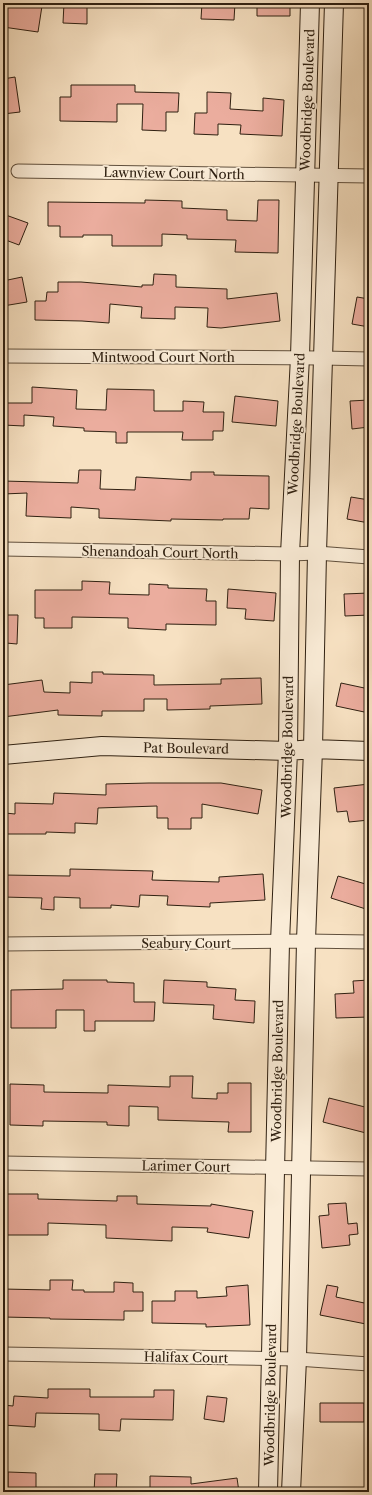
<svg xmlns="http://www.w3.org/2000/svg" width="372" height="1495" font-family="'Libre Caslon Text',serif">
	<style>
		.building { fill: #ebad9e; stroke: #2f2011 }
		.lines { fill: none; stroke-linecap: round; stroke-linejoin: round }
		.street-casing { stroke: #61503d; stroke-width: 15 }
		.secondary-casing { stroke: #2f2011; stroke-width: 20 }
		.street { stroke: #faecd7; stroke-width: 13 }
		.secondary { stroke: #faecd7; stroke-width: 18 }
		.labels { text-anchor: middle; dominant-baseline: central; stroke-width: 3.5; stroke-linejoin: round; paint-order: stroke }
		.street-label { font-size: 13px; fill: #2f2011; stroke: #faecd7 }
	</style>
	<rect width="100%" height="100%" fill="#f7e1c2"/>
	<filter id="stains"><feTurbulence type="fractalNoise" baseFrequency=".005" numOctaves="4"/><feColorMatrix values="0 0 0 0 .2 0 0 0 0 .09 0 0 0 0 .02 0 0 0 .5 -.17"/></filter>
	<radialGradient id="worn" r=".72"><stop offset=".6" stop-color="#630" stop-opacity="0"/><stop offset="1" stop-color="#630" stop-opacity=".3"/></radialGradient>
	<path class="building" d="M 6,3 L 42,6 L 38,32 L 3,27 Z
		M 64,3 L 87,3 L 87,24 L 63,23 Z
		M 202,3 L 235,3 L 234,20 L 201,19 Z
		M 257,3 L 290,3 L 290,16 L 257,16 Z
		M 15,77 L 20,112 L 3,114 L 3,79 Z
		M 71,85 L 135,85 L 135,92 L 179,93 L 178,112 L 166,112 L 166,131 L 142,130 L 143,104 L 117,104 L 117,122 L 60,121 L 60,97 L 71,97 Z
		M 207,92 L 231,93 L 230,109 L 263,111 L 263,98 L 284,100 L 282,136 L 240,134 L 241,125 L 218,124 L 218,135 L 194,134 L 195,113 L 207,113 Z
		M 145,200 L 182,201 L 182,208 L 227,210 L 227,220 L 257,221 L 258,200 L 279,200 L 278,253 L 235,252 L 236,240 L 187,239 L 187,235 L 162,234 L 162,246 L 112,246 L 112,235 L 83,235 L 83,237 L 60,237 L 60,226 L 48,226 L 48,202 L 145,203 Z
		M 3,214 L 28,223 L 19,245 L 3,239 Z
		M 154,274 L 176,275 L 176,287 L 227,289 L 227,299 L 277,293 L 280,321 L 221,328 L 207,327 L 208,308 L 175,307 L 175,319 L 141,318 L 142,307 L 110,304 L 109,323 L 82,321 L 35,320 L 35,301 L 46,301 L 47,292 L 58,292 L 58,282 L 81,282 L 142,287 L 142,285 L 153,285 Z
		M 22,277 L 27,302 L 3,306 L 3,281 Z
		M 357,297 L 369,299 L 369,327 L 352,324 Z
		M 32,387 L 77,390 L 76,409 L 106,410 L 107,389 L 154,390 L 154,411 L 183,411 L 183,401 L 204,402 L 203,412 L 224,412 L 223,431 L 213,431 L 213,440 L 182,440 L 183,432 L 127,432 L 127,443 L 116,443 L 116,432 L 84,431 L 84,428 L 53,426 L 54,417 L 24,415 L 24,426 L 3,425 L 3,403 L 32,403 Z
		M 235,396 L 278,401 L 276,426 L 232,422 Z
		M 369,400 L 369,427 L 352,429 L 350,401 Z
		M 79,470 L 101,470 L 100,489 L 135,490 L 136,477 L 191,480 L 191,472 L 214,472 L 214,475 L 269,476 L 269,509 L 250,508 L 249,519 L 223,519 L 223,520 L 171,519 L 171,521 L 99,518 L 99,509 L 71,507 L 71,518 L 26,516 L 27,493 L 3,494 L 3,481 L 78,483 Z
		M 351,497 L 369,500 L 369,523 L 347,519 Z
		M 82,581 L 110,582 L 109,594 L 149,595 L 149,584 L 168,585 L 168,588 L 207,589 L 206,601 L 216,601 L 216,625 L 166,624 L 166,630 L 128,628 L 128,618 L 72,617 L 72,628 L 44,628 L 44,618 L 35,618 L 35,590 L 82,590 Z
		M 228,589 L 276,593 L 274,621 L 245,619 L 246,609 L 227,608 Z
		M 369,593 L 369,615 L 345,616 L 344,594 Z
		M 3,615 L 18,615 L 17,644 L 6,643 L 6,634 L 3,634 Z
		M 92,672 L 103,672 L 103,674 L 154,675 L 154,685 L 221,684 L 221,679 L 261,678 L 262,704 L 210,706 L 210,709 L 167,710 L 167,699 L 144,699 L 144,711 L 102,711 L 102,716 L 58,715 L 58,710 L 3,717 L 3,685 L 42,680 L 44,692 L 70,693 L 70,682 L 92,683 Z
		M 341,683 L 369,689 L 369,713 L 336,706 Z
		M 149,783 L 221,783 L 262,790 L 258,814 L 202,804 L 202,818 L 191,818 L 191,829 L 168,829 L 168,818 L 157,818 L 157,806 L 98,808 L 97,824 L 75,823 L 75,833 L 46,832 L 46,834 L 5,834 L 5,813 L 15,814 L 15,803 L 53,804 L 54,793 L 106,795 L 106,784 Z
		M 369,784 L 369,820 L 349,822 L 347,811 L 337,812 L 334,788 Z
		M 70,869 L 153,871 L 152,880 L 219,882 L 219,877 L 263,874 L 265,900 L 210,903 L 210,907 L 167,905 L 168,896 L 140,895 L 139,907 L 111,905 L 111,908 L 80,908 L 80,898 L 54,897 L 54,910 L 41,909 L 42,898 L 3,897 L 3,875 L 70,876 Z
		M 338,876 L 369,885 L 369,910 L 331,898 Z
		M 63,980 L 107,980 L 107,982 L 134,983 L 134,1002 L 155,1002 L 154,1021 L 95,1021 L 95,1031 L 84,1031 L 84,1010 L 56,1010 L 56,1028 L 11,1028 L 11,990 L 63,989 Z
		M 164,980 L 207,982 L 207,987 L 236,989 L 235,1000 L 255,1001 L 254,1023 L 213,1019 L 214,1005 L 163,1003 Z
		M 369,980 L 369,1017 L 336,1018 L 335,994 L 354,993 L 353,981 Z
		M 170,1076 L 193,1076 L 192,1098 L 217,1099 L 217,1093 L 228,1093 L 228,1083 L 251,1083 L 251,1132 L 228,1132 L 229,1122 L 158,1120 L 158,1107 L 129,1106 L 129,1126 L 107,1125 L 107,1122 L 43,1121 L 43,1126 L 10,1125 L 10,1084 L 44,1085 L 44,1092 L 108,1093 L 108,1085 L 170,1087 Z
		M 329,1098 L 369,1108 L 369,1119 L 366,1133 L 323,1122 Z
		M 7,1194 L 38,1194 L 38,1199 L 117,1201 L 117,1196 L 137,1196 L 137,1204 L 211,1206 L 211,1204 L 253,1211 L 249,1238 L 207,1232 L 208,1228 L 172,1227 L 172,1241 L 106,1238 L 106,1225 L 48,1223 L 48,1235 L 7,1235 Z
		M 346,1203 L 348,1224 L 357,1223 L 358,1234 L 349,1235 L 350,1245 L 322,1248 L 319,1216 L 329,1215 L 328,1204 Z
		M 50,1280 L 73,1280 L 72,1290 L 84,1290 L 84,1292 L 114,1292 L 114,1282 L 133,1283 L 133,1292 L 143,1292 L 143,1311 L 124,1311 L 124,1320 L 50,1319 L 50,1318 L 3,1317 L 3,1289 L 50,1290 Z
		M 248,1285 L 250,1325 L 206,1327 L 206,1324 L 152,1323 L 152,1301 L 175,1301 L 175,1291 L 197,1291 L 197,1298 L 227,1296 L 226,1287 Z
		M 327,1285 L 338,1287 L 336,1297 L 369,1304 L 366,1324 L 320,1315 Z
		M 48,1389 L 90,1389 L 90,1397 L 154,1397 L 154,1390 L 174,1390 L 173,1420 L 121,1419 L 120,1431 L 99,1430 L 99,1414 L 36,1413 L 35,1427 L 3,1425 L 3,1405 L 13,1406 L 14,1396 L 48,1398 Z
		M 207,1396 L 227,1398 L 224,1422 L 204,1419 Z
		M 320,1403 L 364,1403 L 364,1422 L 320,1422 Z
		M 8,1472 L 36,1473 L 36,1492 L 8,1492 Z
		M 95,1474 L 117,1474 L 116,1492 L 94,1492 Z
		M 150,1476 L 191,1477 L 191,1484 L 237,1478 L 239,1492 L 150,1492 Z"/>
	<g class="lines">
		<defs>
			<path id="street" d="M 18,171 L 369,176
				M 3,356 L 323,358 L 369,359
				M 3,549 L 290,554 L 317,553 L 369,557
				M 3,944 L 306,941 L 369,942
				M 3,1163 L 369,1169
				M 3,1354 L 297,1359 L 369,1364"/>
			<path id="secondary" d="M 3,755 L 102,746 L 288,751 L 313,749 L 369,751
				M 268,1492 L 280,942 L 288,751 L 290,554 L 300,357 L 310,3
				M 291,1492 L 297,1359 L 306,941 L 313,749 L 317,553 L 334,3"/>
		</defs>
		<use href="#street" class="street-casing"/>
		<use href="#secondary" class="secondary-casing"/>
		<use href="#street" class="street"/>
		<use href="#secondary" class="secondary"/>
	</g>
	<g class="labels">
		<g class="street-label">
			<text transform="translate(307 100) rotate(-88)">Woodbridge Boulevard</text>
			<text transform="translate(174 173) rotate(1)">Lawnview Court North</text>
			<text x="163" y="357">Mintwood Court North</text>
			<text transform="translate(296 424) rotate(-87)">Woodbridge Boulevard</text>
			<text transform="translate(160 552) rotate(1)">Shenandoah Court North</text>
			<text transform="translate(287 747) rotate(-89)">Woodbridge Boulevard</text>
			<text transform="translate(186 748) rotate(1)">Pat Boulevard</text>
			<text x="186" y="943">Seabury Court</text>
			<text transform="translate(277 1071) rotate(-89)">Woodbridge Boulevard</text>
			<text transform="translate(186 1166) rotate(1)">Larimer Court</text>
			<text transform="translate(186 1357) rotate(1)">Halifax Court</text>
			<text transform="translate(270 1395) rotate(-89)">Woodbridge Boulevard</text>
		</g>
	</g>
	<rect width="372" height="1495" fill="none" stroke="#f7e1c2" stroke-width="16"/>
	<rect x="4" y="4" width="364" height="1487" fill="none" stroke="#2f2011" stroke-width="2"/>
	<rect x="8" y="8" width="356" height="1479" fill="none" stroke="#2f2011"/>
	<rect width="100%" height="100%" filter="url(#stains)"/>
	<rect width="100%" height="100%" fill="url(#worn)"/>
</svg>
